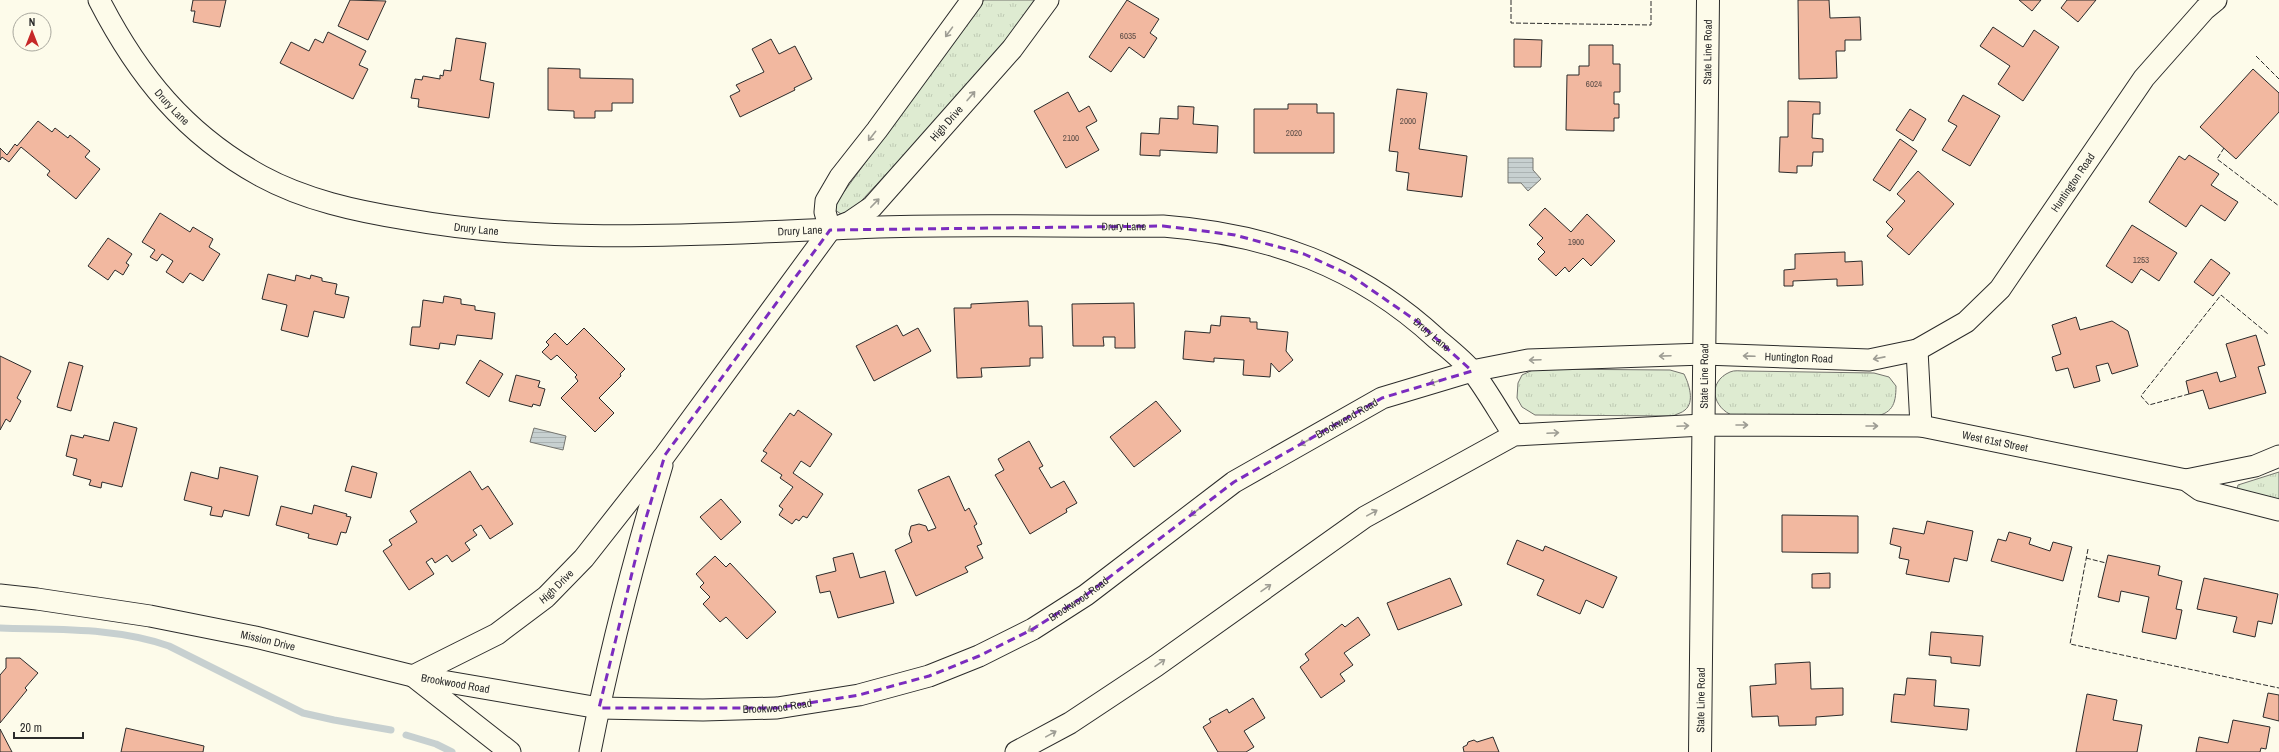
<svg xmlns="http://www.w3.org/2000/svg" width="2279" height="752" font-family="'Archivo Narrow',sans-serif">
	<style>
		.grass { fill: url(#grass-tufts); stroke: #74746e }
		.water { fill: url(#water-rules); stroke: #74746e }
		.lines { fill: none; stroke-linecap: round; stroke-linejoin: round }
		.stream { stroke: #c7d0d0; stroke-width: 7 }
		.building { fill: #f2b8a0; stroke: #2b2b2b }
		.minor-casing { stroke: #2b2b2b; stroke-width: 23 }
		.secondary-casing { stroke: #2b2b2b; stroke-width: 24 }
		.minor { stroke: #fdfbea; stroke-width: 21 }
		.secondary { stroke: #fdfbea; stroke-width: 22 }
		.fence { stroke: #2b2b2b; stroke-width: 1; stroke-dasharray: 5 2; stroke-linecap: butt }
		.oneway { stroke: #9e9d94 }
		.marked { fill: none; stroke: #7b2cbf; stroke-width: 3; stroke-dasharray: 8 5; stroke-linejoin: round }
		.labels { text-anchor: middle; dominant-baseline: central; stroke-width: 3; stroke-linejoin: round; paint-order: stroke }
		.number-label { font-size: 9px; fill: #5d4e48 }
		.street-label { font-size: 11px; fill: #2b2b2b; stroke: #fdfbea }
	</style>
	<defs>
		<pattern id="grass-tufts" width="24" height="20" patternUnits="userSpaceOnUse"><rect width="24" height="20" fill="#deebd1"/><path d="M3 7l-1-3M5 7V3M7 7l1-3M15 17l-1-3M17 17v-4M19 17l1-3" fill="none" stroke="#bfcab4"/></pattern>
		<pattern id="water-rules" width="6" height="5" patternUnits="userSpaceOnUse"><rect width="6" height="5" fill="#c7d0d0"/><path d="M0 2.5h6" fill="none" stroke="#abb3b3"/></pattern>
	</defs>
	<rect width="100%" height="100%" fill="#fdfbea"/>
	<path class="grass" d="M 984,0 L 1035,0 C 983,76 914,143 853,210 L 841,214 L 835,210 L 838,200 Z
		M 1535,369 L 1670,370 L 1684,374 C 1689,384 1695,402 1685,410 C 1682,413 1676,414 1673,416 L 1535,415 L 1522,407 L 1517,398 L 1518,383 L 1522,375 Z
		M 1745,371 L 1874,373 L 1889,377 L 1896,386 C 1896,405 1892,414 1872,417 L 1734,416 C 1712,408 1707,382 1730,372 C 1734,370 1740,371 1745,371 Z
		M 2279,472 L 2279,502 L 2237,490 L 2238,485 Z"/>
	<path class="water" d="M 1508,158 L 1533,158 L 1533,170 L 1541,179 L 1528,191 L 1521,183 L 1508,183 Z
		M 534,428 L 566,436 L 563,450 L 530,442 Z"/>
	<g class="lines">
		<path class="stream" d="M 0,628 C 56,630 116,627 169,646 L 303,713 L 334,720 L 391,730
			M 406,735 L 436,744 L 452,752"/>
	</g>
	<path class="building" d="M 193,0 L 226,0 L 220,27 L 193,22 L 195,11 L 191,11 Z
		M 350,0 L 386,1 L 368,40 L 338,26 Z
		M 1127,0 L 1159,19 L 1150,33 L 1157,38 L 1144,58 L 1129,47 L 1111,72 L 1089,57 Z
		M 1798,0 L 1829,0 L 1830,18 L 1860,17 L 1861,40 L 1845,40 L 1845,51 L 1836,51 L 1837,78 L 1799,79 Z
		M 2019,0 L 2041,0 L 2032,11 Z
		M 2067,0 L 2096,0 L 2078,22 L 2061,8 Z
		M 1993,27 L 2023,47 L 2034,30 L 2059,47 L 2023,101 L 1998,84 L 2010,66 L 1980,46 Z
		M 328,32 L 366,51 L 359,65 L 368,69 L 353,99 L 280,63 L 291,42 L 309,51 L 315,39 L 323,43 Z
		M 456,38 L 486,43 L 480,80 L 494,83 L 489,118 L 418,107 L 419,99 L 411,98 L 415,79 L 422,80 L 423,76 L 440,79 L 440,75 L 443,76 L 444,70 L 451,71 Z
		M 771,39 L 779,54 L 795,46 L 812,79 L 794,88 L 795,90 L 740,117 L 730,96 L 740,91 L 736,85 L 764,72 L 752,49 Z
		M 1514,39 L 1542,40 L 1541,67 L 1514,67 Z
		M 1589,45 L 1613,45 L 1613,64 L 1620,64 L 1620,92 L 1614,92 L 1614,104 L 1619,104 L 1619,118 L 1614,118 L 1614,131 L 1566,130 L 1567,75 L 1579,75 L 1579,66 L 1589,66 Z
		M 548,68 L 580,69 L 580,78 L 633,79 L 633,103 L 612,103 L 612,111 L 595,111 L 595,118 L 574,118 L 574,111 L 548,110 Z
		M 2253,69 L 2279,93 L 2279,112 L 2236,159 L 2200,127 Z
		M 1397,89 L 1427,93 L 1419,149 L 1467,156 L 1462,197 L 1407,190 L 1409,173 L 1396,171 L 1398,152 L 1389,151 Z
		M 1068,92 L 1079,112 L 1089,106 L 1097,121 L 1086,127 L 1099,150 L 1066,168 L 1034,111 Z
		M 1963,95 L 2000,116 L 1970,166 L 1942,150 L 1957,126 L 1948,121 Z
		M 1788,101 L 1820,102 L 1820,114 L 1813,114 L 1812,138 L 1823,139 L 1823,152 L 1813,152 L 1812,166 L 1797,166 L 1797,173 L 1779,172 L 1780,137 L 1788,137 Z
		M 1288,104 L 1317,104 L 1317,113 L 1334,113 L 1334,153 L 1254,153 L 1254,109 L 1288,109 Z
		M 1178,106 L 1194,107 L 1193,124 L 1218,126 L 1217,153 L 1160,150 L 1160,156 L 1140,155 L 1141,133 L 1159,134 L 1160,118 L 1178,119 Z
		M 1910,109 L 1926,119 L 1913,141 L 1896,130 Z
		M 38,121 L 52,132 L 55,128 L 68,138 L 70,135 L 90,151 L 85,157 L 100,169 L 76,199 L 47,175 L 50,171 L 21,147 L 9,162 L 2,157 L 0,160 L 0,148 L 7,155 L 15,144 L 17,146 Z
		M 1900,139 L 1917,151 L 1890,191 L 1873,180 Z
		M 2189,155 L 2219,174 L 2211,185 L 2238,202 L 2225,221 L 2201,205 L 2186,227 L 2149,202 L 2179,156 L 2185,160 Z
		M 1918,171 L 1954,204 L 1909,255 L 1887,236 L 1893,229 L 1886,222 L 1905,201 L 1897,194 Z
		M 1545,208 L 1571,232 L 1587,214 L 1615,241 L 1591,266 L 1583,258 L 1569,272 L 1565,267 L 1556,276 L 1538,259 L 1545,252 L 1537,244 L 1543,238 L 1529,225 Z
		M 160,213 L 190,232 L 193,227 L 213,239 L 209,247 L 220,254 L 203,281 L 190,273 L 183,283 L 166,272 L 173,261 L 162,254 L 157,261 L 150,257 L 155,250 L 142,242 Z
		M 2132,225 L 2177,253 L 2159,281 L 2141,269 L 2132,283 L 2106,266 Z
		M 108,238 L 132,254 L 126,263 L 129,265 L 123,275 L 115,270 L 108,280 L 88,266 Z
		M 1845,252 L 1845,262 L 1862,261 L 1863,285 L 1837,286 L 1837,279 L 1793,281 L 1793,286 L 1784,286 L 1784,270 L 1795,269 L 1795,254 Z
		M 2211,259 L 2230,273 L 2213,296 L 2194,282 Z
		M 268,274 L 295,281 L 296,275 L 310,279 L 311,275 L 322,278 L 322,281 L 337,284 L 335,294 L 349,297 L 344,318 L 314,311 L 308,337 L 281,330 L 287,305 L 262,299 Z
		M 444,296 L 461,299 L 461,304 L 475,306 L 475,310 L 495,313 L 492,339 L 457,335 L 455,345 L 440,343 L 439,349 L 410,345 L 412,327 L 420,327 L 423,300 L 443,303 Z
		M 1028,301 L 1029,326 L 1042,326 L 1043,358 L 1030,358 L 1030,366 L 981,368 L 982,377 L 957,378 L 954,308 L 971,308 L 971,304 Z
		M 1134,303 L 1135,348 L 1115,348 L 1115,337 L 1103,337 L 1104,346 L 1073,346 L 1072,304 Z
		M 1221,316 L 1250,318 L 1250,322 L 1257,322 L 1257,329 L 1288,332 L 1286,351 L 1293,360 L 1279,372 L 1271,363 L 1270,377 L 1243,375 L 1244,360 L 1214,358 L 1214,362 L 1183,359 L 1185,331 L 1210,333 L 1211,325 L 1220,326 Z
		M 2076,317 L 2080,330 L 2112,321 L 2128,331 L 2138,366 L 2112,374 L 2108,363 L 2096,366 L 2100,381 L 2074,388 L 2068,368 L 2056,371 L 2052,357 L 2061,354 L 2052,325 Z
		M 897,325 L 903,336 L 918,328 L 931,351 L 874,381 L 856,346 Z
		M 584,328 L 625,369 L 620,374 L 621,376 L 599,398 L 614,413 L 595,432 L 561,398 L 578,381 L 575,377 L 577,375 L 557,355 L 551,360 L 542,352 L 549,345 L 546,342 L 555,333 L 567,345 Z
		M 2256,335 L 2265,365 L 2258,367 L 2266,393 L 2209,409 L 2203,390 L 2189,394 L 2186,381 L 2217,372 L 2220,382 L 2236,377 L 2226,344 Z
		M 0,356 L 31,371 L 17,398 L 21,401 L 10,422 L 6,419 L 0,430 Z
		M 480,360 L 503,374 L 489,397 L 466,383 Z
		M 69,362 L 83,366 L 71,411 L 57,407 Z
		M 516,375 L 540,381 L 538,387 L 545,389 L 540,406 L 533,404 L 532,407 L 509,401 Z
		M 1156,401 L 1181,431 L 1134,467 L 1110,437 Z
		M 798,410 L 832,434 L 810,467 L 801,461 L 793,473 L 823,494 L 807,518 L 803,516 L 799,521 L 796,519 L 792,524 L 779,515 L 783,509 L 779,506 L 793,487 L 780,478 L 782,475 L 761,461 L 767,453 L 763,451 L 790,413 L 794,416 Z
		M 114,422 L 137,428 L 122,487 L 102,482 L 101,488 L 89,485 L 91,480 L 73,475 L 77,459 L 66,456 L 71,435 L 83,438 L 84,435 L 109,441 Z
		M 1029,441 L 1043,466 L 1039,468 L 1051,488 L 1064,481 L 1077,503 L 1066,509 L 1067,512 L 1030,534 L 995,475 L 1004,470 L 998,459 Z
		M 352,466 L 377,473 L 371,498 L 345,491 Z
		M 220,467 L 258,476 L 249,516 L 224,510 L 222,517 L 210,515 L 212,507 L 184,500 L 191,472 L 218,479 Z
		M 470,471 L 482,490 L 488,486 L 513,524 L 490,539 L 481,525 L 473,530 L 477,535 L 465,543 L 470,550 L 452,562 L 447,555 L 435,563 L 432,558 L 426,562 L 434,574 L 409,590 L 383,551 L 392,545 L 389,540 L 417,522 L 410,511 Z
		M 949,476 L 965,511 L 969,508 L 977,524 L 974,526 L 982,544 L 977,546 L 983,558 L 965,567 L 968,572 L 916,596 L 895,550 L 912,542 L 909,534 L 911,526 L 919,524 L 926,526 L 928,531 L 936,528 L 918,490 Z
		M 721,499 L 741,522 L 721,540 L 700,517 Z
		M 314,505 L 347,514 L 346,516 L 351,517 L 346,533 L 341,532 L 337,545 L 308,538 L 309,534 L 276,525 L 281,506 L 312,514 Z
		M 1782,515 L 1858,516 L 1858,553 L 1782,552 Z
		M 1927,521 L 1973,531 L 1967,561 L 1954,558 L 1949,582 L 1906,574 L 1909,560 L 1899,558 L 1901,547 L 1890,544 L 1893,528 L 1924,534 Z
		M 2009,532 L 2031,538 L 2029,544 L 2050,551 L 2053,542 L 2072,547 L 2063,581 L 1991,561 L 1998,539 L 2006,541 Z
		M 1517,540 L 1543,551 L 1545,546 L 1617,577 L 1603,608 L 1586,600 L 1580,614 L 1537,595 L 1544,580 L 1507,564 Z
		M 853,553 L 860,578 L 885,571 L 894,603 L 838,618 L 830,591 L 820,593 L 816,576 L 836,571 L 833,558 Z
		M 2108,555 L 2160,566 L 2158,575 L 2182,581 L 2176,609 L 2182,610 L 2176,639 L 2142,632 L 2149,597 L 2121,591 L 2119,602 L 2098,597 Z
		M 715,556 L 726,567 L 730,563 L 776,612 L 747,639 L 726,617 L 720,622 L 703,604 L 710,597 L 700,587 L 704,583 L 696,574 Z
		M 1830,573 L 1830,588 L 1812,588 L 1812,574 Z
		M 1450,578 L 1462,605 L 1398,630 L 1387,603 Z
		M 2204,578 L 2278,594 L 2272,624 L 2258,621 L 2255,637 L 2233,632 L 2237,617 L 2197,609 Z
		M 1358,617 L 1370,635 L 1344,653 L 1353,665 L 1340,674 L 1345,681 L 1321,698 L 1300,667 L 1309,660 L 1305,654 L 1342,624 L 1345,627 Z
		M 1931,632 L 1983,636 L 1980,666 L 1951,663 L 1951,657 L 1929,655 Z
		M 6,658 L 20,658 L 38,673 L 25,688 L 27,690 L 0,723 L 0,675 L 6,668 Z
		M 1810,662 L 1811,689 L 1843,688 L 1843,715 L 1816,717 L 1816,725 L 1779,726 L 1778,716 L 1752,717 L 1750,686 L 1776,684 L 1775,664 Z
		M 1907,678 L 1936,680 L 1934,706 L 1969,709 L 1967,730 L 1891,722 L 1894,694 L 1905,695 Z
		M 2268,693 L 2279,695 L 2279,721 L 2263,717 Z
		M 2087,694 L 2117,700 L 2113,720 L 2142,725 L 2137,752 L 2076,752 Z
		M 1253,698 L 1265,718 L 1244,731 L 1254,747 L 1246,752 L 1218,752 L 1203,727 L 1211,722 L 1209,719 L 1227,709 L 1229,713 Z
		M 2233,720 L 2270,727 L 2266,749 L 2261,748 L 2260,752 L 2196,752 L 2199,737 L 2228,743 Z
		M 126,728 L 204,746 L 203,752 L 121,752 Z
		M 0,729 L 12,752 L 0,752 Z
		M 1493,737 L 1499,752 L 1464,752 L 1463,747 L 1467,745 L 1468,742 L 1474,740 L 1477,742 Z"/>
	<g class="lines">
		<defs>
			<g id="minor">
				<path id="s1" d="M 99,0 C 138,76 185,134 261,176 C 305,200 356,211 405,219 C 561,247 721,233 879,227 C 974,224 1069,227 1163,226 C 1269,234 1358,266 1437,339 C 1449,349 1463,360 1473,372 C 1488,392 1500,414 1514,435"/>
				<path d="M 830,230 L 825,212 L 826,201 L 840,177 L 877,130 L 972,0"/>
				<path d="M 1917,350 L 1921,426"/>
				<path d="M 2186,480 L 2255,466 L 2279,456"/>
				<path id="s2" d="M 0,595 L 37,599 L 150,616 L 255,637 L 413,676 L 510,752"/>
				<path id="s3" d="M 413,676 L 599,708 L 703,710 L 777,708 L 859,695 L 929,676 L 979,656 L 1033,629 L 1086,595 L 1234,482 L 1382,398 L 1472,371 L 1528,360 L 1704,354 L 1869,360 L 1917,350 L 1966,322 L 2000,289 L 2144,78 L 2205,9 L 2216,0"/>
				<path id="s4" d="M 413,676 L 497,634 L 546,597 L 584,558 L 665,455 L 830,230 L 850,222 L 872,207 L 1012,49 L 1048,0"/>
				<path d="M 590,752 C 609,655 634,559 662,465"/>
				<path id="s5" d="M 1016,752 L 1070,723 L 1156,666 L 1365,517 L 1514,435 L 1703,425 L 1921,426 L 2186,480 L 2200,490 L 2279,510"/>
			</g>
			<g id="secondary">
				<path id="s6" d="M 1700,752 L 1708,0"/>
			</g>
		</defs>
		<use href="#minor" class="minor-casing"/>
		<use href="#secondary" class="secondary-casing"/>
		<use href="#minor" class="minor"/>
		<use href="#secondary" class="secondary"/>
		<path class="fence" d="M 1511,0 L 1511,23 L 1651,25 L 1651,0
			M 2256,56 L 2279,79
			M 2224,148 L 2217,159 L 2279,206
			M 2189,394 L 2149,405 L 2141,396 L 2221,295 L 2268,334
			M 2088,549 L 2070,644 L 2279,688
			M 2086,558 L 2106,563"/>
	</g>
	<defs><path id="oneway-shaft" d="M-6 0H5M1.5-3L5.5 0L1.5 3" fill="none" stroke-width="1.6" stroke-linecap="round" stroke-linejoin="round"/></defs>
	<g class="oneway">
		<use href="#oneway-shaft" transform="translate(949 32) rotate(126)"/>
		<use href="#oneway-shaft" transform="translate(971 96) rotate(-49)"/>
		<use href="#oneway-shaft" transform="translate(872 136) rotate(128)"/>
		<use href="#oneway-shaft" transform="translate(875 203) rotate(-46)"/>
		<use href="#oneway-shaft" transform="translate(1665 356) rotate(178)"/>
		<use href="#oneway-shaft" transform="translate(1749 356) rotate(-178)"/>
		<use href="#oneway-shaft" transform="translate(1879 358) rotate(169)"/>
		<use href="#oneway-shaft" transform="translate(1535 360) rotate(178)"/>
		<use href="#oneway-shaft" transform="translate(1435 382) rotate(163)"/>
		<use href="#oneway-shaft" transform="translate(1742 425)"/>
		<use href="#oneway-shaft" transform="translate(1683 426) rotate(-3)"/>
		<use href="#oneway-shaft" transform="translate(1872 426)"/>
		<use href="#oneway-shaft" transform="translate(1553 433) rotate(-3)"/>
		<use href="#oneway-shaft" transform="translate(1305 442) rotate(150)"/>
		<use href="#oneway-shaft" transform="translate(1195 512) rotate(142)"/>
		<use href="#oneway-shaft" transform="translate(1372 513) rotate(-29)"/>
		<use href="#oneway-shaft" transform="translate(1266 588) rotate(-35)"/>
		<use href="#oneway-shaft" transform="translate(1033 628) rotate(150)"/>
		<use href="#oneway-shaft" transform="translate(1160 663) rotate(-35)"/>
		<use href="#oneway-shaft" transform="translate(1051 734) rotate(-29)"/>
	</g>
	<path class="marked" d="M 1163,226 L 1235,235 L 1304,254 L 1350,275 L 1418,322 L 1472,371 L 1382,398 L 1234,482 L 1086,595 L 1033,629 L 979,656 L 929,676 L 859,695 L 777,708 L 599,708 L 643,528 L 665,455 L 830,230 Z"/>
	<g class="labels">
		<g class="number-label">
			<text x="1128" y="36">6035</text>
			<text x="1594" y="84">6024</text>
			<text x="1408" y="121">2000</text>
			<text x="1294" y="133">2020</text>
			<text x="1071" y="138">2100</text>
			<text x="1576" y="242">1900</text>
			<text x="2141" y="260">1253</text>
		</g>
		<g class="street-label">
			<text stroke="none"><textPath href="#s6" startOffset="700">State Line Road</textPath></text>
			<text stroke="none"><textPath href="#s1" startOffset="130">Drury Lane</textPath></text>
			<text stroke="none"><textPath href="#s4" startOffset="780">High Drive</textPath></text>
			<text stroke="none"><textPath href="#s3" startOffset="1830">Huntington Road</textPath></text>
			<text stroke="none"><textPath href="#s1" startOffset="1114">Drury Lane</textPath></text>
			<text stroke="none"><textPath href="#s1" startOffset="466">Drury Lane</textPath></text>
			<text stroke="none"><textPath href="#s1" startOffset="790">Drury Lane</textPath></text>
			<text stroke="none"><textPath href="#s1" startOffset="1449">Drury Lane</textPath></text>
			<text stroke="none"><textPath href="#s3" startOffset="1478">Huntington Road</textPath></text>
			<text stroke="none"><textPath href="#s6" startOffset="376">State Line Road</textPath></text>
			<text stroke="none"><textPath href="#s3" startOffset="1015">Brookwood Road</textPath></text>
			<text stroke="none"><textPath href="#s5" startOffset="1074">West 61st Street</textPath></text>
			<text stroke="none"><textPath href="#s4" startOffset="170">High Drive</textPath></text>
			<text stroke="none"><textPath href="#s3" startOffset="691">Brookwood Road</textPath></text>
			<text stroke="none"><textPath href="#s2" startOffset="272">Mission Drive</textPath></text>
			<text stroke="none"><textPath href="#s3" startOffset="43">Brookwood Road</textPath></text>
			<text stroke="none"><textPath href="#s6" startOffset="52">State Line Road</textPath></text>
			<text stroke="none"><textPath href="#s3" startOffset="367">Brookwood Road</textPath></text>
		</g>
	</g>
	<g transform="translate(32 32)"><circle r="19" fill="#fdfbea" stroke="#a9a89e"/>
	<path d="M0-3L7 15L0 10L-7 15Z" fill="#c62828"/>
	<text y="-6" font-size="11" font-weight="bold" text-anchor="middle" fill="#2b2b2b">N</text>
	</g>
	<path d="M14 732v6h69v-6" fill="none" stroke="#2b2b2b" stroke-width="2"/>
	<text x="20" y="732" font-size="12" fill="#2b2b2b" stroke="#fdfbea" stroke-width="3" paint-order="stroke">20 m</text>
</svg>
